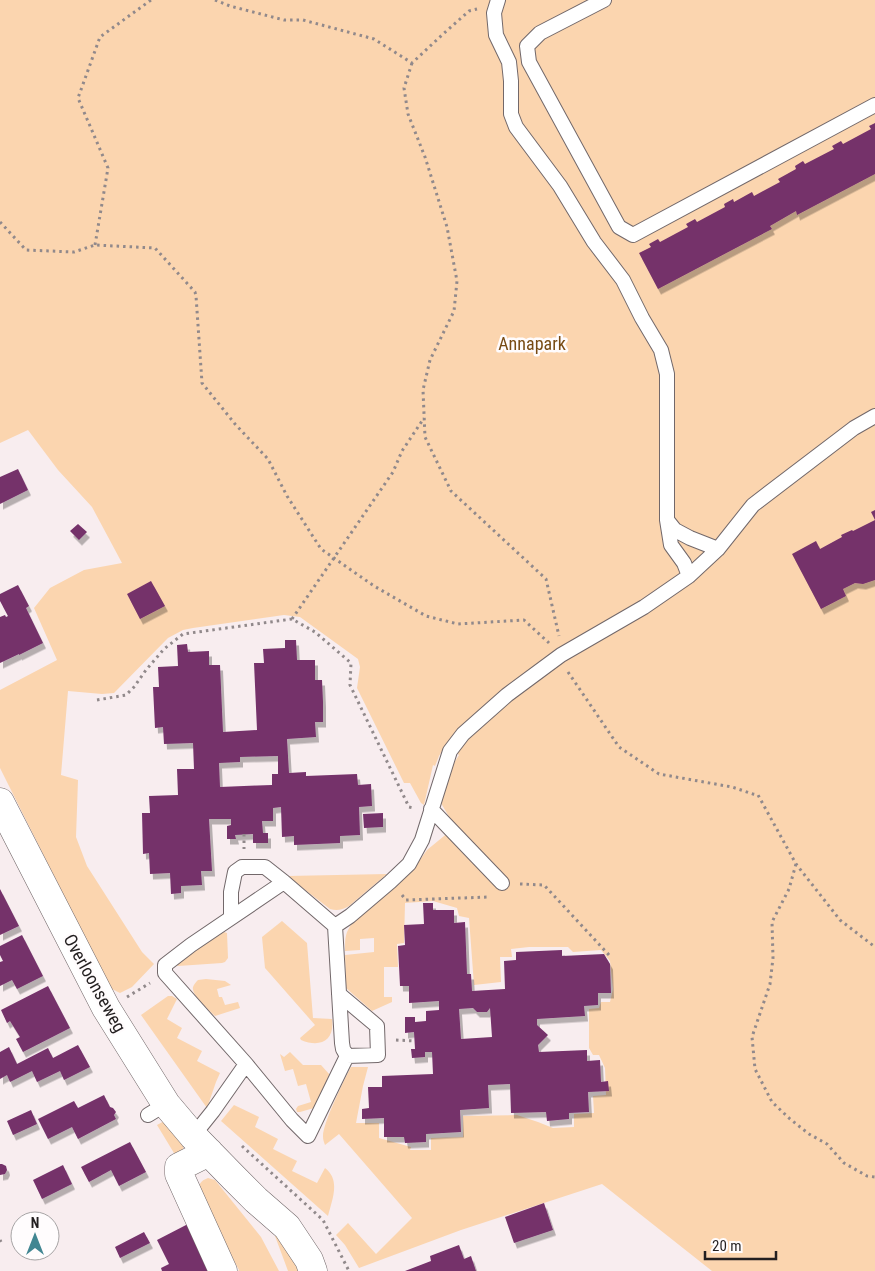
<svg xmlns="http://www.w3.org/2000/svg" width="875" height="1271" font-family="'Roboto Condensed',sans-serif">
	<style>
		.green { fill: #fbd5af }
		.building { fill: #75316b; fill-rule: evenodd; filter: url(#shadow) }
		.lines { fill: none; stroke-linecap: round; stroke-linejoin: round }
		.lane-casing { stroke: #72686a; stroke-width: 16 }
		.street-casing { stroke: #72686a; stroke-width: 29 }
		.path { stroke: #91898b; stroke-width: 3; stroke-dasharray: 2.5 4; stroke-linecap: butt }
		.lane { stroke: #fff; stroke-width: 14 }
		.street { stroke: #fff; stroke-width: 28 }
		.labels { text-anchor: middle; dominant-baseline: central; stroke-width: 5; stroke-linejoin: round; paint-order: stroke }
		.park-label { font-size: 18px; fill: #784b13; stroke: #fffcfd }
		.street-label { font-size: 18px; fill: #231f20; stroke: #fffcfd }
	</style>
	<defs>
		<filter id="shadow"><feDropShadow dx="3" dy="5.5" stdDeviation="0" flood-color="#0004"/></filter>
	</defs>
	<rect width="100%" height="100%" fill="#f8edef"/>
	<path class="green" d="M 0,0 L 875,0 L 875,1271 L 712,1271 L 602,1184 L 461,1230 L 359,1268 L 345,1245 L 336,1235 L 348,1223 L 376,1254 L 412,1218 L 339,1134 L 325,1145 C 324,1142 323,1140 323,1137 C 322,1125 344,1080 351,1067 L 368,1067 L 363,1086 L 356,1123 L 379,1123 L 379,1138 L 411,1147 L 410,1150 L 431,1150 L 431,1138 L 463,1137 L 463,1116 L 517,1115 L 538,1122 L 553,1128 L 574,1127 L 574,1114 L 594,1113 L 593,1096 L 606,1095 L 605,1068 L 599,1055 L 593,1055 L 589,1048 L 589,1009 L 599,1008 L 601,1002 L 610,1002 L 613,989 L 610,961 L 601,950 L 573,952 L 568,947 L 529,947 L 511,949 L 512,957 L 500,957 L 501,982 L 474,985 L 469,918 L 459,916 L 457,908 L 433,901 L 405,903 L 404,943 L 397,944 L 398,967 L 384,967 L 384,997 L 392,997 L 392,1002 L 372,1011 L 346,988 L 345,955 L 374,952 L 374,938 L 360,939 L 360,950 L 345,951 C 345,937 345,933 353,922 L 397,886 L 417,864 L 427,850 L 455,827 L 441,803 L 452,766 L 459,755 L 446,744 L 439,756 L 435,766 L 433,765 L 424,805 L 421,803 L 410,783 L 404,783 L 357,688 L 360,667 L 358,659 L 300,617 L 284,615 L 193,628 L 183,630 L 168,638 L 114,693 L 102,694 L 68,691 L 61,775 L 78,780 L 76,837 L 87,866 L 142,952 L 154,964 L 132,987 L 120,993 L 110,988 L 0,768 L 0,690 L 57,660 L 34,608 L 50,588 L 84,570 L 122,563 L 92,507 L 58,470 L 28,430 L 0,443 Z
		M 387,874 L 349,906 C 342,910 337,911 330,909 L 287,876 Z
		M 282,921 L 307,943 L 313,1018 L 332,1019 C 335,1041 320,1048 301,1040 L 300,1038 L 315,1025 L 265,968 L 262,937 Z
		M 224,932 L 227,933 L 228,958 L 225,962 L 222,963 L 178,966 L 176,965 L 178,962 Z
		M 206,979 L 225,981 L 231,985 L 217,989 L 219,997 L 222,997 L 225,1005 L 238,1002 L 240,1008 L 215,1016 C 209,1010 191,995 193,987 C 194,984 196,982 198,980 Z
		M 168,996 L 172,996 L 177,999 L 167,1019 L 182,1028 L 177,1038 L 202,1051 L 197,1061 L 220,1073 L 216,1082 L 207,1108 L 141,1015 Z
		M 290,1052 L 303,1065 L 321,1065 L 330,1075 L 331,1078 L 314,1108 L 300,1112 L 297,1112 L 296,1109 L 298,1106 L 311,1102 L 306,1084 L 298,1086 L 293,1069 L 285,1071 L 280,1054 L 284,1057 Z
		M 234,1105 L 259,1117 L 255,1127 L 278,1139 L 273,1149 L 297,1161 L 292,1171 L 317,1183 L 325,1168 C 341,1180 332,1200 328,1216 L 221,1121 Z
		M 168,1119 L 184,1144 L 183,1149 L 177,1158 L 157,1125 Z
		M 208,1178 L 215,1180 L 261,1237 L 279,1271 L 238,1271 L 239,1270 L 198,1193 C 199,1184 200,1181 208,1178 Z
		M 276,1234 L 301,1271 L 288,1271 L 275,1236 Z"/>
	<path class="building" d="M 875,123 L 875,174 L 797,215 L 796,211 L 770,226 L 772,229 L 658,289 L 639,253 L 651,247 L 649,244 L 658,239 L 660,242 L 688,227 L 686,224 L 695,219 L 697,222 L 725,207 L 724,204 L 733,199 L 734,202 L 752,192 L 754,196 L 780,182 L 778,179 L 796,169 L 795,166 L 803,161 L 805,164 L 834,149 L 832,146 L 841,141 L 843,144 L 871,129 L 869,126 Z
		M 18,469 L 28,490 L 0,504 L 0,477 Z
		M 875,510 L 875,580 L 863,584 L 855,583 L 843,589 L 846,596 L 821,609 L 792,554 L 816,541 L 820,549 L 842,537 L 841,535 L 852,530 L 853,531 L 875,520 L 871,512 Z
		M 78,524 L 87,532 L 79,540 L 70,531 Z
		M 151,581 L 165,606 L 140,619 L 127,594 Z
		M 18,585 L 29,606 L 26,608 L 43,643 L 19,655 L 19,654 L 0,663 L 0,617 L 5,615 L 6,617 L 8,616 L 0,601 L 0,594 Z
		M 285,640 L 296,640 L 297,660 L 315,660 L 315,680 L 322,680 L 323,702 L 323,722 L 315,722 L 316,737 L 287,739 L 289,773 L 306,772 L 306,776 L 357,774 L 358,785 L 371,784 L 372,806 L 359,807 L 360,835 L 340,836 L 340,843 L 294,845 L 294,836 L 282,837 L 281,807 L 273,808 L 273,821 L 262,821 L 263,833 L 268,833 L 268,843 L 253,843 L 253,834 L 235,835 L 236,839 L 227,839 L 227,826 L 231,825 L 231,819 L 209,819 L 212,871 L 201,871 L 202,885 L 181,886 L 181,893 L 171,894 L 170,873 L 150,874 L 149,853 L 143,854 L 142,813 L 150,813 L 149,796 L 178,795 L 177,769 L 194,769 L 193,743 L 164,744 L 163,727 L 155,728 L 153,687 L 159,687 L 158,667 L 178,666 L 177,645 L 187,644 L 188,652 L 209,651 L 209,665 L 220,665 L 223,732 L 257,730 L 254,663 L 264,663 L 263,649 L 285,648 ZM 278,756 L 278,774 L 272,774 L 272,785 L 220,787 L 219,763 L 240,762 L 240,757 Z
		M 383,813 L 383,827 L 364,828 L 363,814 Z
		M 0,889 L 19,926 L 0,935 Z
		M 423,903 L 433,903 L 433,910 L 454,910 L 454,923 L 465,922 L 467,974 L 471,974 L 472,991 L 505,989 L 504,961 L 516,960 L 516,952 L 562,950 L 562,956 L 604,954 L 610,964 L 611,993 L 598,993 L 598,1005 L 584,1006 L 585,1016 L 537,1019 L 537,1025 L 548,1035 L 538,1045 L 539,1052 L 587,1050 L 587,1061 L 600,1060 L 601,1082 L 608,1081 L 609,1091 L 588,1092 L 589,1112 L 569,1113 L 569,1119 L 547,1121 L 546,1112 L 511,1113 L 510,1084 L 488,1085 L 489,1108 L 460,1110 L 461,1132 L 426,1134 L 426,1142 L 405,1143 L 404,1137 L 384,1137 L 384,1118 L 362,1119 L 362,1109 L 369,1108 L 368,1087 L 382,1087 L 382,1076 L 433,1074 L 432,1052 L 425,1052 L 425,1057 L 412,1058 L 411,1049 L 415,1049 L 414,1032 L 405,1033 L 405,1017 L 415,1017 L 415,1022 L 426,1021 L 426,1011 L 439,1010 L 439,1001 L 409,1003 L 409,986 L 400,986 L 398,946 L 405,945 L 404,925 L 424,924 ZM 473,1008 L 477,1012 L 487,1012 L 490,1008 L 492,1037 L 461,1039 L 459,1009 Z
		M 22,935 L 43,976 L 17,989 L 12,980 L 0,986 L 0,962 L 3,961 L 0,955 L 0,946 Z
		M 48,986 L 70,1028 L 23,1052 L 16,1039 L 20,1037 L 10,1021 L 7,1023 L 1,1010 Z
		M 78,1045 L 90,1067 L 64,1080 L 60,1071 L 37,1082 L 32,1071 L 10,1082 L 7,1075 L 0,1079 L 0,1052 L 9,1047 L 17,1064 L 48,1048 L 53,1058 Z
		M 104,1095 L 110,1107 L 113,1108 L 116,1112 L 114,1115 L 116,1119 L 78,1139 L 72,1127 L 48,1139 L 38,1119 L 74,1101 L 78,1108 Z
		M 31,1110 L 37,1124 L 13,1135 L 7,1121 Z
		M 130,1142 L 146,1172 L 119,1186 L 111,1170 L 89,1182 L 81,1167 Z
		M 0,1164 L 2,1164 L 6,1166 L 7,1170 L 5,1174 L 0,1175 Z
		M 63,1165 L 72,1184 L 42,1199 L 33,1180 Z
		M 544,1203 L 553,1230 L 514,1243 L 505,1217 Z
		M 188,1224 L 213,1271 L 162,1271 L 161,1268 L 169,1264 L 157,1240 Z
		M 144,1232 L 150,1243 L 120,1258 L 115,1247 Z
		M 459,1245 L 464,1259 L 471,1256 L 476,1271 L 405,1271 L 431,1261 L 430,1256 Z"/>
	<g class="lines">
		<defs>
			<path id="lane" d="M 498,0 L 494,13 L 496,35 L 509,62 L 511,81 L 511,114 L 516,127 L 560,186 L 594,242 L 623,280 L 642,318 L 661,350 L 667,374 L 667,520 L 671,545 L 684,563 L 689,576
				M 604,0 L 540,33 L 527,46 L 529,62 L 619,227 L 633,235 L 875,105
				M 667,520 L 675,530 L 690,538 L 718,549
				M 431,809 L 502,883
				M 284,882 L 335,926 L 342,1043 L 343,1049 L 347,1056 L 308,1136 L 292,1120 L 246,1064 L 165,973 L 165,965 L 191,945 Z
				M 231,918 L 231,892 L 235,872 L 242,867 L 265,867 L 284,882
				M 335,926 L 350,916 L 390,882 L 409,864 L 422,840 L 450,751 L 463,734 L 507,695 L 561,655 L 644,607 L 689,576 L 718,549 L 753,505 L 854,428 L 875,416
				M 339,994 L 377,1026 L 378,1055 L 347,1056
				M 148,1115 L 166,1104
				M 193,1136 L 213,1111 L 246,1064"/>
			<path id="street" d="M 0,802 L 106,1008 L 166,1104 L 193,1136 L 234,1178 L 256,1200 L 287,1227 L 309,1260 L 313,1271
				M 209,1152 L 179,1167 L 179,1174 L 223,1271"/>
		</defs>
		<use href="#lane" class="lane-casing"/>
		<use href="#street" class="street-casing"/>
		<path class="path" d="M 215,0 L 230,6 L 284,20 L 303,20 L 374,39 L 412,63 L 442,35 L 469,11 L 477,9
			M 412,63 L 404,88 L 408,114 L 425,157 L 447,227 L 457,281 L 454,311 L 430,360 L 423,390 L 425,437 L 451,491 L 546,579 L 559,636
			M 0,222 L 26,250 L 74,252 L 95,245 L 155,248 L 195,292 L 196,296 L 202,383 L 235,424 L 268,459 L 287,496 L 321,549 L 374,586 L 426,616 L 458,624 L 524,620 L 549,643
			M 95,245 L 108,168 L 78,98 L 100,37 L 151,0
			M 292,619 L 393,472 L 402,451 L 424,418
			M 568,672 L 619,747 L 659,774 L 732,787 L 753,794 L 758,795 L 796,864 L 840,920 L 875,947
			M 97,700 L 126,695 L 134,687 L 146,670 L 164,649 L 183,634 L 292,619 L 315,632 L 351,663 L 350,685 L 409,807 L 413,808
			M 244,834 L 244,849
			M 796,864 L 789,889 L 772,922 L 773,958 L 770,984 L 752,1037 L 755,1069 L 772,1102 L 790,1119 L 809,1134 L 827,1144 L 844,1163 L 867,1176 L 875,1177
			M 520,884 L 544,885 L 609,955
			M 402,895 L 406,900 L 489,897
			M 127,997 L 150,983
			M 396,1040 L 415,1041
			M 242,1146 L 323,1220 L 349,1271
			M 0,1240 L 1,1242"/>
		<use href="#lane" class="lane"/>
		<use href="#street" class="street"/>
	</g>
	<g class="labels">
		<g class="park-label">
			<text x="532" y="343">Annapark</text>
		</g>
		<g class="street-label">
			<text transform="translate(95 983) rotate(61)">Overloonseweg</text>
		</g>
	</g>
	<g transform="translate(35 1236)"><circle r="24" fill="#fffcfd" stroke="#a7a4a5"/>
	<path d="M0-4L9 19L0 12L-9 19Z" fill="#418692"/>
	<text y="-8" font-size="14" font-weight="bold" text-anchor="middle" fill="#231f20">N</text>
	</g>
	<path d="M705 1251v8h71v-8" fill="none" stroke="#231f20" stroke-width="2.5"/>
	<text x="712" y="1251" font-size="15" fill="#231f20" stroke="#fffcfd" stroke-width="4" paint-order="stroke">20 m</text>
</svg>
